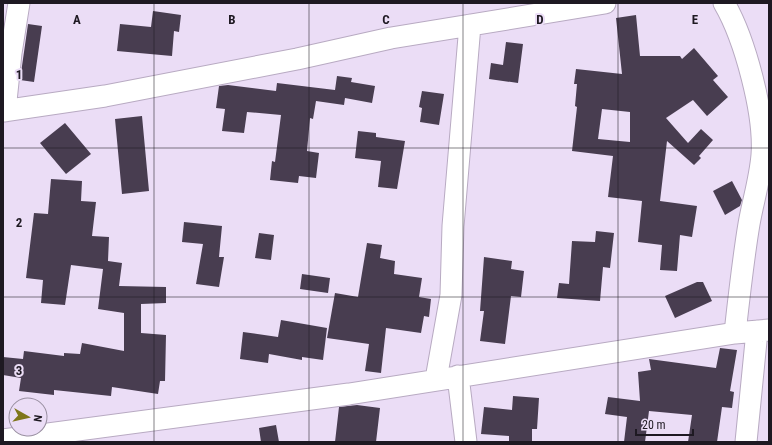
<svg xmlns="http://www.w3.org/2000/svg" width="772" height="445" font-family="'Roboto Condensed',sans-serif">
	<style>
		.building { fill: #483d50; fill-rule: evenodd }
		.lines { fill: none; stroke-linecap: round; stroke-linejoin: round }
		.minor-casing { stroke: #b8aac2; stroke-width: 23 }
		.minor { stroke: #fff; stroke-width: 21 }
		.grid { fill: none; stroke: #1e1922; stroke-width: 1; stroke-opacity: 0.55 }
		.grid-label { font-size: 13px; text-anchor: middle; font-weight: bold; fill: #1e1922; stroke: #ebddf6; stroke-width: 4; stroke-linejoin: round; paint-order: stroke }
	</style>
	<rect width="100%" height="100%" fill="#ebddf6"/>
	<path class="building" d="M 153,11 L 181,15 L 179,32 L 174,31 L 172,56 L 117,51 L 120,24 L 151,27 Z
		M 636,15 L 640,56 L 680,56 L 682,59 L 694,48 L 718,76 L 713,80 L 728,97 L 707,116 L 693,100 L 666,118 L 688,143 L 701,129 L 713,140 L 699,156 L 701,158 L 694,165 L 667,141 L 660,201 L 697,206 L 692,237 L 680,235 L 677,271 L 660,270 L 662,245 L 638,242 L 642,201 L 608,197 L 613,156 L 572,151 L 577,107 L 575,106 L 577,84 L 574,84 L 576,69 L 622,74 L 616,18 ZM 602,109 L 630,112 L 630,142 L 598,139 Z
		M 28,24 L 42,26 L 34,82 L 20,80 Z
		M 506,42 L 523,44 L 518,83 L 489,79 L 491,63 L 503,65 Z
		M 337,76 L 352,78 L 351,82 L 375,86 L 372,103 L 345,98 L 344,105 L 316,101 L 313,119 L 310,118 L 307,151 L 319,153 L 316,178 L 299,176 L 298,183 L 270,180 L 272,161 L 275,162 L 281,115 L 247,112 L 244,133 L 222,131 L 225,109 L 216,108 L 219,86 L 228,85 L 276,91 L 277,83 L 335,90 Z
		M 422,91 L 444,94 L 439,125 L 420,122 L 422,108 L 419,107 Z
		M 142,116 L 149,191 L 122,194 L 115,119 Z
		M 65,123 L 91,154 L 66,174 L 40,143 Z
		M 358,131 L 376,133 L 376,137 L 405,141 L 397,189 L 378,187 L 381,161 L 355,158 Z
		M 51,179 L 82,181 L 81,201 L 96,202 L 92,236 L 109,237 L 108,261 L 122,263 L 119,286 L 166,287 L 166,303 L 141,304 L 141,333 L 166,335 L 165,381 L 160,381 L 158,394 L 112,387 L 111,396 L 54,390 L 54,395 L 19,391 L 21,378 L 3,375 L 3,357 L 23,359 L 24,351 L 64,356 L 64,353 L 80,354 L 82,343 L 124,351 L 124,313 L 98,309 L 103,269 L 71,265 L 65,305 L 41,303 L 43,280 L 26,278 L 34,213 L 48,214 Z
		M 732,181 L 742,200 L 740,206 L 725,215 L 713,191 Z
		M 184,222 L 222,226 L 219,257 L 224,257 L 219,287 L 196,284 L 203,244 L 182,242 Z
		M 596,231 L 614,233 L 610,268 L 603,267 L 600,301 L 557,298 L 559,283 L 569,284 L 572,241 L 595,242 Z
		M 259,233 L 274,235 L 271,260 L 255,258 Z
		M 367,243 L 382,245 L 380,258 L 395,261 L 394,274 L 422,278 L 419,297 L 431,299 L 429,317 L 424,316 L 421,333 L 386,328 L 381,373 L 365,371 L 369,344 L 327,338 L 335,293 L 358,297 Z
		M 484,257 L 512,261 L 511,269 L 524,271 L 521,297 L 511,296 L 505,344 L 480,341 L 484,311 L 480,311 Z
		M 302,274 L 330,278 L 328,293 L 300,289 Z
		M 697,282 L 703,282 L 712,301 L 675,318 L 665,296 Z
		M 281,320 L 327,328 L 323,360 L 302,357 L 302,360 L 269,354 L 268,363 L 240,359 L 243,332 L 278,337 Z
		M 720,348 L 737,350 L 730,391 L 734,392 L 732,408 L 722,407 L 717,442 L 688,442 L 692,415 L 649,411 L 645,442 L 624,442 L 627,417 L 605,414 L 608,397 L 640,401 L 638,372 L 651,370 L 649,359 L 716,368 Z
		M 513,396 L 539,398 L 537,429 L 532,429 L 532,442 L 509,442 L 509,436 L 481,434 L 484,407 L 512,410 Z
		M 357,405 L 380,408 L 376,442 L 335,442 L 339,407 Z
		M 276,425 L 279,442 L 261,442 L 259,428 Z"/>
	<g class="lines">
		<defs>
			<path id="minor" d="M 724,3 C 745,39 765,114 762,155 C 760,179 753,201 749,224 C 743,260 739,297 735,333
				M 3,111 L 105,96 L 297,59 L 391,38 L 605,3
				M 5,111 L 11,53 L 19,3
				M 458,376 L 466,442
				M 436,379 L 451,295 L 453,226 L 470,25
				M 3,440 L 349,394 L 735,333 L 769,330
				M 746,442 L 757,331"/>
		</defs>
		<use href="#minor" class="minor-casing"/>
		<use href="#minor" class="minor"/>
	</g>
	<path class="grid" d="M 154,3 L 154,442M 309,3 L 309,442M 463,3 L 463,442M 618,3 L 618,442M 3,148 L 769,148M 3,297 L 769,297"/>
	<g class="grid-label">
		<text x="77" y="24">A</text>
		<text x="232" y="24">B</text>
		<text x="386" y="24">C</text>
		<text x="540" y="24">D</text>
		<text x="695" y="24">E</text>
		<text x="19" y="79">1</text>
		<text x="19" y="227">2</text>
		<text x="19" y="375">3</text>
	</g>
	<rect width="772" height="445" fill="none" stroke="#1e1922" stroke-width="8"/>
	<g transform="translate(28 417) rotate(98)"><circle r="19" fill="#ebddf6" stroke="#998fa1"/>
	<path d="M0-3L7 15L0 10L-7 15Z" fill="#7f761b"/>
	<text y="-6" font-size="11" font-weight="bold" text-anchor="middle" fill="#1e1922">N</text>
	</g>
	<path d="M636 429v6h57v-6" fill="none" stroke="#1e1922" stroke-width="2"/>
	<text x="642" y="429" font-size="12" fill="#1e1922" stroke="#ebddf6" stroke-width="3" paint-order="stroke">20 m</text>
</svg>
